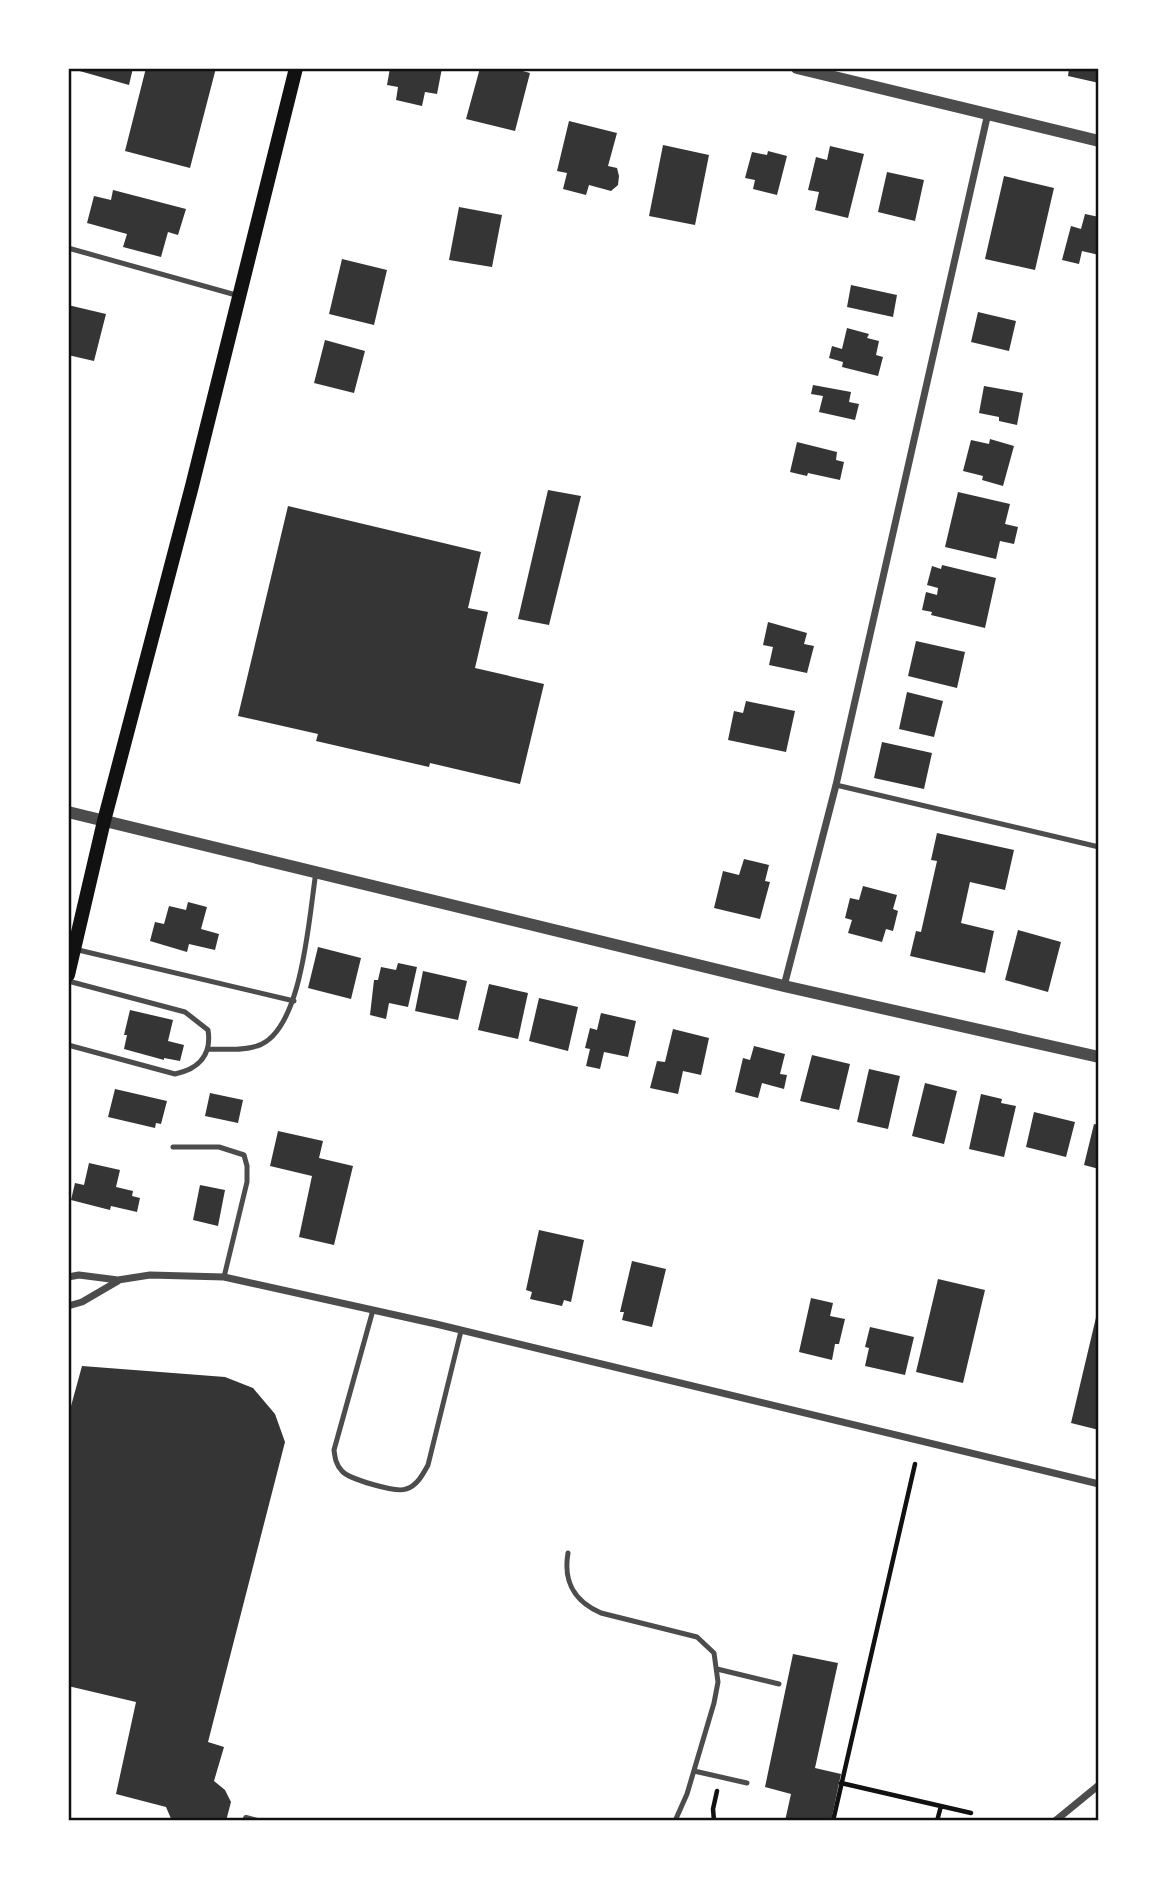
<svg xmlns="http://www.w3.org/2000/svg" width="1167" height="1889" font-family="'DM Sans',sans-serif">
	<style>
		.building { fill: #353535 }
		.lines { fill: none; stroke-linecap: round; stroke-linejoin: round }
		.path { stroke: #111; stroke-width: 4.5 }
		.service { stroke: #4c4c4c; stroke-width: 5 }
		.pedestrian { stroke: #4c4c4c; stroke-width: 6 }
		.minor { stroke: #4c4c4c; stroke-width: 7 }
		.tertiary { stroke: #4c4c4c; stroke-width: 12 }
		.secondary { stroke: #111; stroke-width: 14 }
		.neatline { fill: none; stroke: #111; stroke-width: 2.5 }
	</style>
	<rect width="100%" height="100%" fill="#fff"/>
	<path class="building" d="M 69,68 L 133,68 L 129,85 Z
		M 146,68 L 216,68 L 190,168 L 125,151 Z
		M 390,68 L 442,68 L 437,94 L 425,92 L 422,106 L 396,100 L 398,87 L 387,85 Z
		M 480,68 L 512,68 L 530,73 L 515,131 L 466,119 Z
		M 1069,68 L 1099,68 L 1099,83 L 1068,76 Z
		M 569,121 L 617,133 L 608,166 L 617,168 L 619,176 L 618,185 L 611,191 L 589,185 L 586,195 L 563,189 L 567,173 L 557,171 Z
		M 663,145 L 709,155 L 695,225 L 649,216 Z
		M 830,146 L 864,154 L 848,218 L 815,210 L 819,192 L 808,190 L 816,157 L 827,160 Z
		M 768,151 L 787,156 L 777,195 L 753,189 L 755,180 L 745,178 L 752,152 L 767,155 Z
		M 887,172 L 924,180 L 915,221 L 878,212 Z
		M 1004,176 L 1054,188 L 1035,270 L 985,259 Z
		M 113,190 L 186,209 L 178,235 L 168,232 L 161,257 L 123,247 L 127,234 L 87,223 L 94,196 L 111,200 Z
		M 459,207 L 502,215 L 492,267 L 449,260 Z
		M 1085,214 L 1099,217 L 1099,255 L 1082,251 L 1079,264 L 1062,260 L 1071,226 L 1081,229 Z
		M 342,259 L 387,270 L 374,325 L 329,314 Z
		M 851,285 L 897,295 L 893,317 L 847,307 Z
		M 68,305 L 106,314 L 94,361 L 68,355 Z
		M 978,312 L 1016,321 L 1009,351 L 971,342 Z
		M 847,328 L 869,334 L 867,338 L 879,341 L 876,355 L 883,357 L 878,376 L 842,367 L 843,362 L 829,358 L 832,346 L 842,349 Z
		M 325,340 L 365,351 L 354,393 L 314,383 Z
		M 813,385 L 851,392 L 849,402 L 859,404 L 855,420 L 819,412 L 823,396 L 811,394 Z
		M 984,386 L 1023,393 L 1017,425 L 999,421 L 999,417 L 979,413 Z
		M 990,439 L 1014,446 L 1003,486 L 982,480 L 983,476 L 963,471 L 971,440 L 989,444 Z
		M 797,442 L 837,452 L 836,460 L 844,462 L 840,480 L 808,473 L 807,476 L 790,472 Z
		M 548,490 L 581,496 L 549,625 L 518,619 Z
		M 958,492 L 1010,504 L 1005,524 L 1018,527 L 1014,544 L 1000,541 L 996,559 L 945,547 Z
		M 288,506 L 481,552 L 468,608 L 488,612 L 475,668 L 544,684 L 520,784 L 430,763 L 429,767 L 316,741 L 318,734 L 238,716 Z
		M 942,565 L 996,578 L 985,628 L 931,615 L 932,612 L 922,610 L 926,592 L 937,595 L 938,588 L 927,585 L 932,566 L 941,569 Z
		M 768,622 L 807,633 L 804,644 L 814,646 L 807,673 L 769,665 L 773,647 L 763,645 Z
		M 916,641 L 965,652 L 957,688 L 908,676 Z
		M 907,692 L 943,701 L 934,737 L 899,729 Z
		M 746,701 L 795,711 L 786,752 L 728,740 L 734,711 L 743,713 Z
		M 882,742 L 932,753 L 924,789 L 874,778 Z
		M 937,833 L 1014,850 L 1005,890 L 970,882 L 961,923 L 994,931 L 985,973 L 910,956 L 916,931 L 921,932 L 937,861 L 931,860 Z
		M 744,859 L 769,865 L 765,881 L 770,882 L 760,919 L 714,908 L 723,871 L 739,875 Z
		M 863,886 L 897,895 L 893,909 L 898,911 L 893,931 L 886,929 L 882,942 L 848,933 L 852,920 L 845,918 L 850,898 L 859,900 Z
		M 188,902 L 207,907 L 201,929 L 219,934 L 215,950 L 189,944 L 187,952 L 150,941 L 155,922 L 164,924 L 169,906 L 186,910 Z
		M 1018,930 L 1061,942 L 1048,992 L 1005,980 Z
		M 318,947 L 361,958 L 351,999 L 308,988 Z
		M 398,963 L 417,967 L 408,1007 L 389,1003 L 386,1019 L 370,1015 L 374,980 L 378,980 L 381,967 L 396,970 Z
		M 423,971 L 467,981 L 458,1020 L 415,1011 Z
		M 489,984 L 528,993 L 518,1039 L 478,1030 Z
		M 539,998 L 578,1007 L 568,1051 L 529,1041 Z
		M 130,1010 L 173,1020 L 168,1041 L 184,1045 L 180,1061 L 164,1058 L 164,1060 L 124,1049 L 127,1035 L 124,1035 Z
		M 601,1013 L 636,1021 L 628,1057 L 604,1052 L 600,1069 L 586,1066 L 590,1049 L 585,1048 L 590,1028 L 597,1030 Z
		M 673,1029 L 709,1038 L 701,1075 L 683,1071 L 678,1094 L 650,1088 L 657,1061 L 665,1062 Z
		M 754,1046 L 785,1054 L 780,1074 L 787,1075 L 784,1089 L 762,1083 L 758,1098 L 735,1092 L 743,1058 L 750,1060 Z
		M 812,1055 L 850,1064 L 839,1110 L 800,1101 Z
		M 869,1069 L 900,1076 L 888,1129 L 857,1122 Z
		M 925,1083 L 957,1091 L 944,1144 L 912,1136 Z
		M 115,1089 L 167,1101 L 161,1124 L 156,1123 L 155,1128 L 108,1117 Z
		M 210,1093 L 243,1100 L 238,1123 L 205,1116 Z
		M 981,1094 L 1002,1099 L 1001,1103 L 1016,1106 L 1004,1157 L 969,1149 Z
		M 1034,1112 L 1075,1122 L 1066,1157 L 1026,1147 Z
		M 1094,1124 L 1099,1125 L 1099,1169 L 1084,1165 Z
		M 278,1131 L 323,1141 L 319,1158 L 353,1166 L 334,1245 L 299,1237 L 312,1176 L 270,1166 Z
		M 89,1163 L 120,1170 L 116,1187 L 133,1191 L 132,1196 L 140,1198 L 137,1212 L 111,1206 L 110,1210 L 71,1200 L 75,1183 L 84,1185 Z
		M 200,1185 L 225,1190 L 218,1226 L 193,1220 Z
		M 539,1230 L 584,1240 L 571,1302 L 564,1300 L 562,1306 L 530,1299 L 532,1292 L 526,1290 Z
		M 632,1261 L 666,1269 L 652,1327 L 622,1320 L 624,1312 L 620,1312 Z
		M 938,1279 L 985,1290 L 963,1383 L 916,1372 Z
		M 811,1298 L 833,1303 L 830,1316 L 845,1319 L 839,1344 L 835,1344 L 832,1360 L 799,1352 Z
		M 1098,1309 L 1099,1309 L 1099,1430 L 1071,1423 Z
		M 870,1327 L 914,1337 L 905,1375 L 865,1366 L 869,1348 L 865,1347 Z
		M 82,1366 L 225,1377 L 253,1388 L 275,1414 L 285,1442 L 208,1742 L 224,1747 L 214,1781 L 225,1790 L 231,1802 L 226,1821 L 172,1821 L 166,1807 L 116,1794 L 136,1702 L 68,1686 L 68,1417 Z
		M 793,1654 L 838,1663 L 815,1768 L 841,1774 L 831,1821 L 785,1821 L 791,1794 L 765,1787 Z"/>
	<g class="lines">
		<path class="path" d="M 841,1783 L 971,1813
			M 714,1821 L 713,1809 L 717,1791
			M 833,1821 L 915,1464
			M 937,1821 L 941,1806"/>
		<path class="service" d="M 68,248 L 236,295
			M 836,785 L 1099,847
			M 74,949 L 294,1001
			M 68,981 L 185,1012 L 208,1030 C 212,1055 199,1069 175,1074 L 68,1045
			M 208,1049 C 224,1049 243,1051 257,1046 C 303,1032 309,914 316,872
			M 173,1147 L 219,1147 L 244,1155 L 247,1166 L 247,1182 L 224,1277
			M 373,1310 L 334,1450 C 335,1458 336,1465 342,1471 C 349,1479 396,1493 406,1489 C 417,1486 423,1474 428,1465 L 461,1331
			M 568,1553 C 563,1582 574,1601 601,1613 L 697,1637 L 714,1653 L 718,1682 L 714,1703 L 687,1794 L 675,1821
			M 717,1669 L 779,1684
			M 694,1771 L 747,1783"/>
		<path class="pedestrian" d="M 246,1818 L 257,1821"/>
		<path class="minor" d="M 784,986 L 836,785 L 988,113
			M 68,1277 L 79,1275 L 118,1280 L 150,1275 L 224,1277 L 436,1324 L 1099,1484
			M 68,1306 L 82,1302 L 118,1281
			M 1055,1821 L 1099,1785"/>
		<path class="tertiary" d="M 797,68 L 1099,141
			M 68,812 L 784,986 L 1099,1057"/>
		<path class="secondary" d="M 68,975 L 104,821 L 192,486 L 296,68"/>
	</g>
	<rect width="1167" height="1889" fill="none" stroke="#ffffff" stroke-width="140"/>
	<rect x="70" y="70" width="1027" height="1749" class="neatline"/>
</svg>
